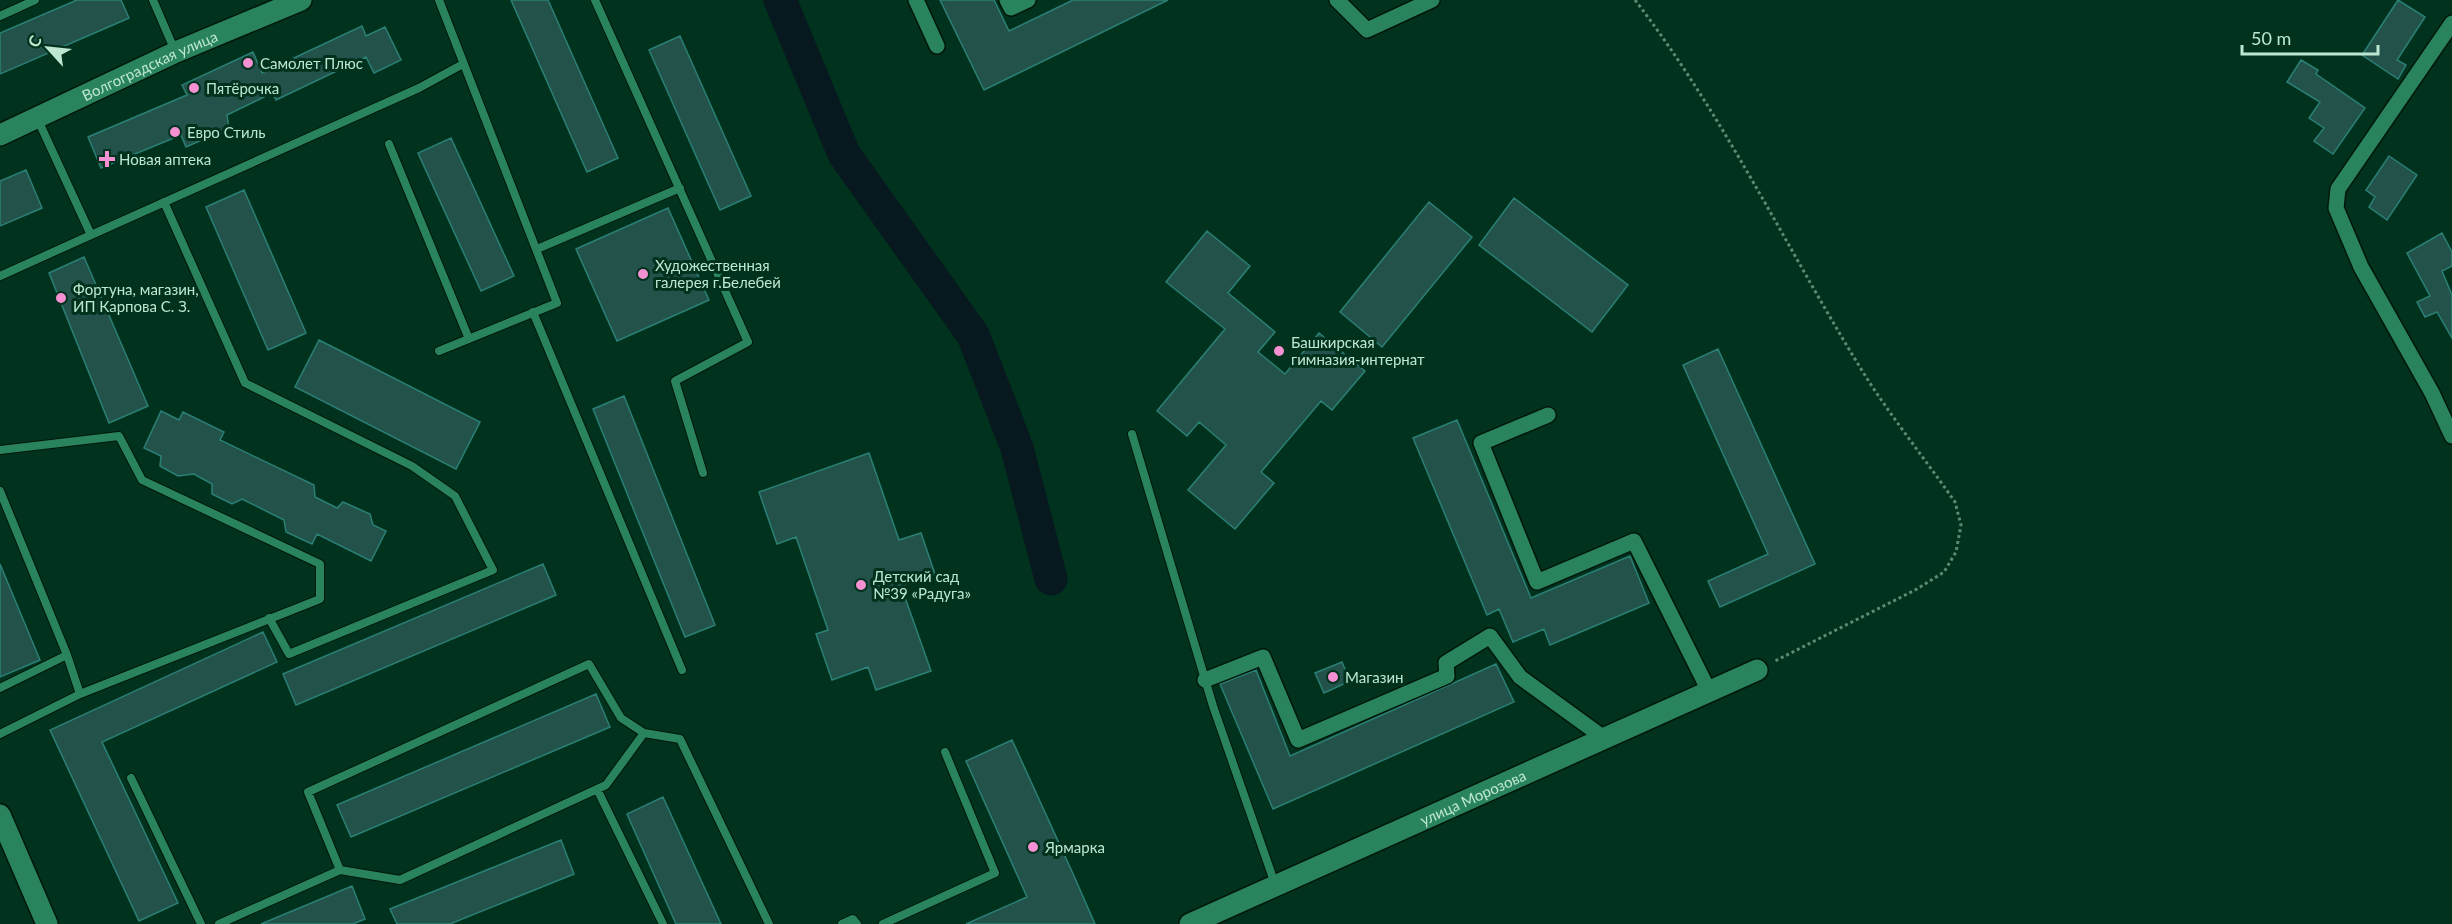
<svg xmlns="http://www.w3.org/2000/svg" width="2452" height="924" font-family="Lato,sans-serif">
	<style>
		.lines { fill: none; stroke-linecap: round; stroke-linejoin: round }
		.river { stroke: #07181e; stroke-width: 33 }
		.building { fill: #23524a; stroke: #2a8074; stroke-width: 1.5 }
		.lane-casing { stroke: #00170b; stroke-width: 10 }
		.street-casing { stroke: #00170b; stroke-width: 18 }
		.secondary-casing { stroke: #00170b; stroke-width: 24 }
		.path { stroke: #5c8a75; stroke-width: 3; stroke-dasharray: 3 3; stroke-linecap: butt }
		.lane { stroke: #29845e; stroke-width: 8 }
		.street { stroke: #29845e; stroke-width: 15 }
		.secondary { stroke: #29845e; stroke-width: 21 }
		.poi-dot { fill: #f591d2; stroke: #00321e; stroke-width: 2 }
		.labels { text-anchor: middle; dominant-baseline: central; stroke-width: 6; stroke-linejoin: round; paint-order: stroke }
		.poi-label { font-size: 15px; fill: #bee7d1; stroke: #00321e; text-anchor: start }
		.street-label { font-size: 15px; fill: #bee7d1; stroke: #00321e }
	</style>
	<rect width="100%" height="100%" fill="#00321e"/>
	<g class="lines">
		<path class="river" d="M 780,0 L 844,154 L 973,335 L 1017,448 L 1051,579"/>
	</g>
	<path class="building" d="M 77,0 L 121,0 L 129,18 L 0,74 L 0,33 Z
		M 511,0 L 548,0 L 618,158 L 587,172 Z
		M 940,0 L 994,0 L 1009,31 L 1073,0 L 1168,0 L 984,90 Z
		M 2398,0 L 2425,17 L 2397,60 L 2406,65 L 2398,79 L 2362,55 Z
		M 362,26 L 366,36 L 385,27 L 401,60 L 374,73 L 366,57 L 276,100 L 272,93 L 227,115 L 229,128 L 186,147 L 181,135 L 101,168 L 88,137 L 187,95 L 182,85 L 253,52 L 262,73 Z
		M 680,36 L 751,196 L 720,210 L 649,50 Z
		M 2301,60 L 2318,70 L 2316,74 L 2365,108 L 2333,154 L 2314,141 L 2324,128 L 2309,118 L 2320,102 L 2287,82 Z
		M 451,138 L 514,276 L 481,291 L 418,153 Z
		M 2389,156 L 2417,175 L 2387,220 L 2369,207 L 2375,197 L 2366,190 Z
		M 26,170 L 42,208 L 0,226 L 0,181 Z
		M 244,190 L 306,333 L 268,350 L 206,207 Z
		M 1514,198 L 1628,285 L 1592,332 L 1479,245 Z
		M 1429,202 L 1472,237 L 1382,347 L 1340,312 Z
		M 668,208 L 709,300 L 617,341 L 576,249 Z
		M 1207,231 L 1250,266 L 1228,293 L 1275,332 L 1258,352 L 1285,374 L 1319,333 L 1365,371 L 1332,410 L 1321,401 L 1261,472 L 1274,483 L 1235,529 L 1188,490 L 1226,445 L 1199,422 L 1187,436 L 1157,411 L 1225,329 L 1166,282 Z
		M 2442,233 L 2452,252 L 2452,266 L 2442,271 L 2452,295 L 2452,338 L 2437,312 L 2425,317 L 2417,302 L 2430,296 L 2407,253 Z
		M 84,257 L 148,406 L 109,423 L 49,273 Z
		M 319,340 L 480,422 L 456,469 L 295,387 Z
		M 1718,349 L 1815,564 L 1720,607 L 1708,581 L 1768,554 L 1683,365 Z
		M 624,396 L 715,625 L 685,637 L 593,409 Z
		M 161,411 L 179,420 L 183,412 L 224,432 L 220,440 L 314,485 L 315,497 L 337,508 L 343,502 L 370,514 L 373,525 L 386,531 L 371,561 L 317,534 L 312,544 L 286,532 L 284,520 L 242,499 L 232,504 L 212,494 L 212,484 L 194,474 L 178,476 L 160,466 L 161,456 L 144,448 Z
		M 1457,420 L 1531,598 L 1630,556 L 1649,603 L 1550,645 L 1544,629 L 1513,642 L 1499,609 L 1487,615 L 1413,438 Z
		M 869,453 L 899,540 L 921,533 L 935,574 L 901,586 L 931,671 L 876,690 L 868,667 L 832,680 L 816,634 L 828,630 L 796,537 L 777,544 L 759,492 Z
		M 0,564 L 40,660 L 0,677 Z
		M 543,564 L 556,595 L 296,705 L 283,674 Z
		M 263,632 L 277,662 L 102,742 L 178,903 L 139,921 L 50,730 Z
		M 1342,662 L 1350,681 L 1324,693 L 1315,673 Z
		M 1496,664 L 1514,702 L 1273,809 L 1220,684 L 1256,670 L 1290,756 Z
		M 596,694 L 610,727 L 351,837 L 337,805 Z
		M 1012,740 L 1074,876 L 1095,924 L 966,924 L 1027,897 L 966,761 Z
		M 663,797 L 721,924 L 676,924 L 627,814 Z
		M 561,840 L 574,874 L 450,924 L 397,924 L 390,909 Z
		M 352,886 L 365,919 L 353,924 L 261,924 Z"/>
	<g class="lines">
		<defs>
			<path id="lane" d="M 153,0 L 175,51
				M 595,0 L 748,342 L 675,381 L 703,473
				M 0,16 L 35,0
				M 389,144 L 469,339
				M 164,202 L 245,383 L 412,466 L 455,496 L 493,570 L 289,654 L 269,618
				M 91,235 L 419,88 L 463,64
				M 537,249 L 680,188
				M 0,276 L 91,235 L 38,120
				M 533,312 L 682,670
				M 439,351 L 557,303 L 439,0
				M 1132,434 L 1213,706 L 1275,884
				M 0,450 L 119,436 L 142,480 L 320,564 L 320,599 L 80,694 L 0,734
				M 0,491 L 67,655 L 0,688
				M 67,655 L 80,694
				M 644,733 L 680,739 L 769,924
				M 131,778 L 201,924
				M 597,789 L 663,924
				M 219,924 L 340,870 L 400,880 L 606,785 L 644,733 L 621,718 L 589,664 L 308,792 L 340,870
				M 842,924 L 853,919 L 857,924
				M 883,924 L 995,873 L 945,752"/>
			<path id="street" d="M 916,0 L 937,46
				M 1007,0 L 1011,8 L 1028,0
				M 1337,0 L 1367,30 L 1432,0
				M 2452,23 L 2338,189 L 2336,208 L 2361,267 L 2432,393 L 2452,436
				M 1548,415 L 1481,443 L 1537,582 L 1634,541 L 1709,691
				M 1205,680 L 1263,657 L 1298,740 L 1447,676 L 1446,663 L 1490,636 L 1520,677 L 1604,738"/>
			<g id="secondary">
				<path id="s1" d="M 0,135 L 176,52 L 301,0"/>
				<path d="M 0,815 L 47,924"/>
				<path id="s2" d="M 1190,924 L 1757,670"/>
			</g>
		</defs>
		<use href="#lane" class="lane-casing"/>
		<use href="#street" class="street-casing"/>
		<use href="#secondary" class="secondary-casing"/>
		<path class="path" d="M 1635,0 C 1722,113 1784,243 1858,364 C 1887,412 1923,456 1955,502 L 1961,525 L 1956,552 L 1944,572 L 1917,589 L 1775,661"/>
		<use href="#lane" class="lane"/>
		<use href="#street" class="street"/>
		<use href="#secondary" class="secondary"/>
	</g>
	<g class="poi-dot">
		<circle cx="248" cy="63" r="6"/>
		<circle cx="194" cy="88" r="6"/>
		<circle cx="175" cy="132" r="6"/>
		<path d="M104 150h6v6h6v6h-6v6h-6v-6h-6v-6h6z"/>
		<circle cx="643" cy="274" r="6"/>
		<circle cx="61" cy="298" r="6"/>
		<circle cx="1279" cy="351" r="6"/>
		<circle cx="861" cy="585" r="6"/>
		<circle cx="1333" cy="677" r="6"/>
		<circle cx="1033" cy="847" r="6"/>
	</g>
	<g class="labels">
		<g class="poi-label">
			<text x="260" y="63">Самолет Плюс</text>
			<text x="206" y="88">Пятёрочка</text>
			<text x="187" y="132">Евро Стиль</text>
			<text x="119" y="159">Новая аптека</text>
			<text x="655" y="265">Художественная<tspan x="655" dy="17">галерея г.Белебей</tspan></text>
			<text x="73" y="289">Фортуна, магазин,<tspan x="73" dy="17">ИП Карпова С. З.</tspan></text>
			<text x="1291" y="342">Башкирская<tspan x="1291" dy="17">гимназия-интернат</tspan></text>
			<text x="873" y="576">Детский сад<tspan x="873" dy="17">№39 «Радуга»</tspan></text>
			<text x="1345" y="677">Магазин</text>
			<text x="1045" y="847">Ярмарка</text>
		</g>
		<g class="street-label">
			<text stroke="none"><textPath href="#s1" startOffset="165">Волгоградская улица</textPath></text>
			<text stroke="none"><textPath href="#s2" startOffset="310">улица Морозова</textPath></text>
		</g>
	</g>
	<g transform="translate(48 48) rotate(297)" stroke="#00321e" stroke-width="4.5" paint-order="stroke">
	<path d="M0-4.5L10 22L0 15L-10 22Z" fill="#bee7d1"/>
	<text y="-9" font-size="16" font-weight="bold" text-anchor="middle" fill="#bee7d1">С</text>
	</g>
	<path d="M2242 45v9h136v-9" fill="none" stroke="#bee7d1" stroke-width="3"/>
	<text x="2251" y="45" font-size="18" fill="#bee7d1" stroke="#00321e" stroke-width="4.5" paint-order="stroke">50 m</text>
</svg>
